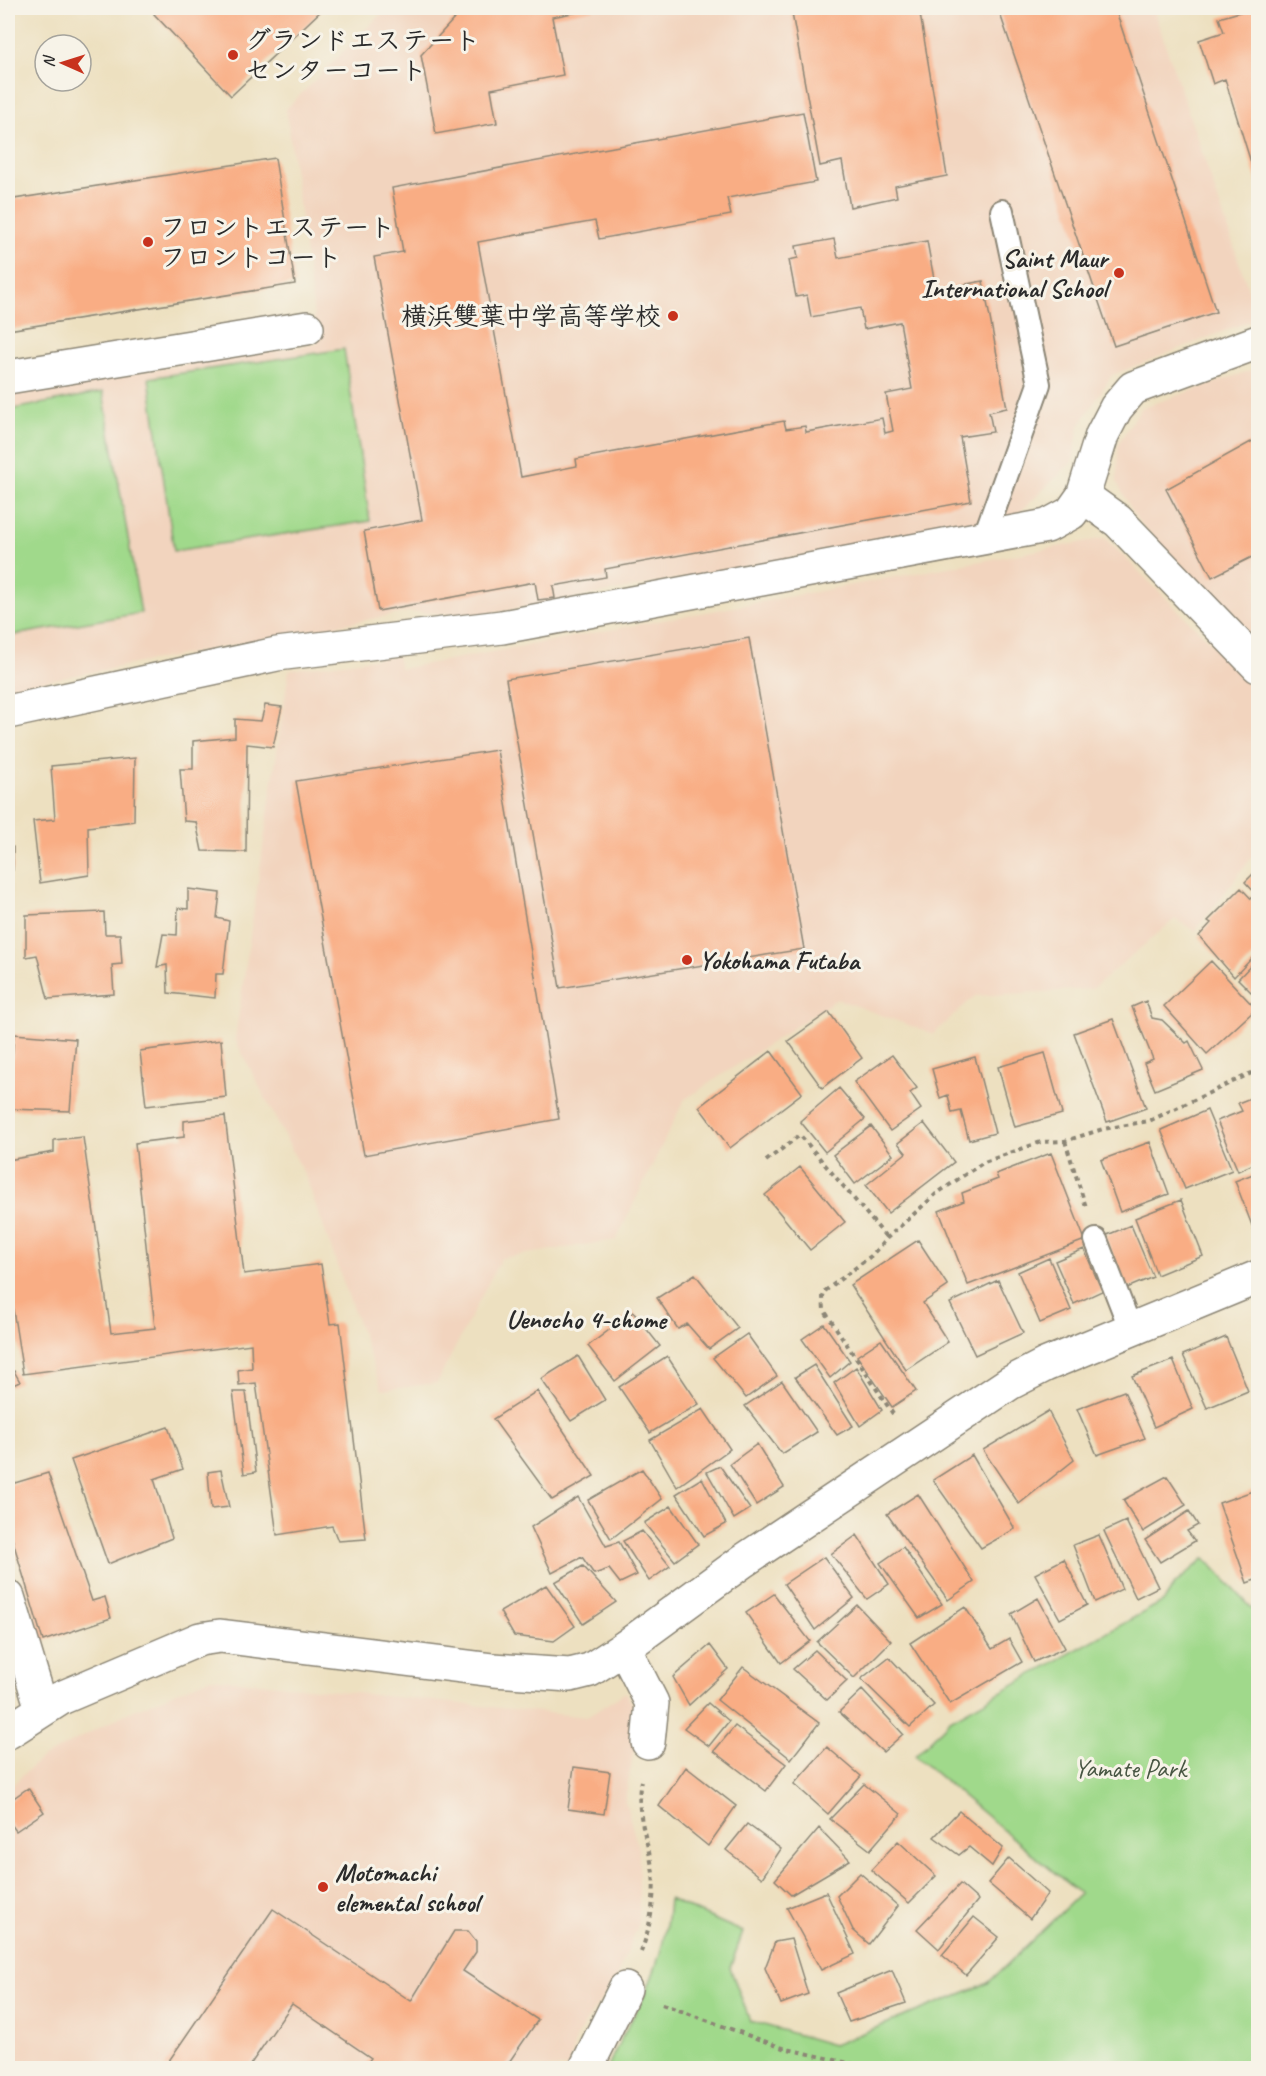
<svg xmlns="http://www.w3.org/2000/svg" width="1266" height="2076" font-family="Caveat,'Klee One',sans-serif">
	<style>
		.built { fill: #f2d4be }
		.green { fill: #a0d98b; stroke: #66825b; stroke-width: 1.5 }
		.building { fill: #f9ad84 }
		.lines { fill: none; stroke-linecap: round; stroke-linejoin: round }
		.service-casing { stroke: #8c8676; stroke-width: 26 }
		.minor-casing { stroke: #8c8676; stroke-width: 36 }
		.tertiary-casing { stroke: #8c8676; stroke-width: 36 }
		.path { stroke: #8c8676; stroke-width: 4; stroke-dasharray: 4.5 4.5; stroke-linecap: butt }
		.service { stroke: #fff; stroke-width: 22 }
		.minor { stroke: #fff; stroke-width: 33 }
		.tertiary { stroke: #fff; stroke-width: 33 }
		.poi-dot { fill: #c8321e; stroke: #f7f3e8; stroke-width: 2 }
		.labels { text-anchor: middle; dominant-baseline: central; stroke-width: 6; stroke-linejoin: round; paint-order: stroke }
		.poi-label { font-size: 26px; font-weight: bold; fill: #2b2b2b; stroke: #f7f3e8; text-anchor: start }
		.park-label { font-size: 26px; fill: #485643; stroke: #f7f3e8 }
		.neighbourhood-label { font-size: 27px; font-weight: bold; fill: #2b2b2b; stroke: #f7f3e8 }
	</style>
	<rect width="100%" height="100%" fill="#f7f3e8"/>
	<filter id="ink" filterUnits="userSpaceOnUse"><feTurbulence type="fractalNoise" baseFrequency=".0167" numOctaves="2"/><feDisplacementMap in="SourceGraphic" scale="12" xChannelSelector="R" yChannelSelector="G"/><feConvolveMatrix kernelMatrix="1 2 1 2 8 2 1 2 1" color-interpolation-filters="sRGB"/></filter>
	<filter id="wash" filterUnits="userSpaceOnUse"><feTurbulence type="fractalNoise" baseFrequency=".008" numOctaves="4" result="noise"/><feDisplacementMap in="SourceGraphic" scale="24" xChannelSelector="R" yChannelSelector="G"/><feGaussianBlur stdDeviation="1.35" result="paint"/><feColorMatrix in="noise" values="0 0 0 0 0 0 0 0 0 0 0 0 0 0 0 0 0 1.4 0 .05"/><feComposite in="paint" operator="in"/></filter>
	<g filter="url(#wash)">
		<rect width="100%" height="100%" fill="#ede0c0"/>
		<path class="built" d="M 387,8 L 1153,8 L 1258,318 L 1112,375 L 1079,426 L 1073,461 L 1015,517 L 484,615 L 408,612 L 8,688 L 8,392 L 318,344 L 286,109 Z
			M 1258,368 L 1258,646 L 1138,521 L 1117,483 L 1118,444 L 1141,408 Z
			M 1105,538 L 1258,689 L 1258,849 L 1195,931 L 1175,919 L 1092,989 L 975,996 L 933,1034 L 837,999 L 684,1100 L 616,1240 L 501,1258 L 437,1383 L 382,1390 L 306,1178 L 235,1039 L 289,670 L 397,656 L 400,669 Z
			M 210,1678 L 587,1717 L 626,1692 L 639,1717 L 625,1801 L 639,1851 L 639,1923 L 616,1978 L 576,2037 L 568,2068 L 8,2068 L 8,1789 L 40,1759 L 125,1714 Z"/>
		<path class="green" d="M 344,349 L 370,521 L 174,551 L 149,378 Z
			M 103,392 L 141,613 L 8,636 L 8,410 Z
			M 1205,1558 L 1258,1615 L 1258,2068 L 608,2068 C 616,2045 628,2027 639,2006 C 657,1971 667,1937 669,1899 L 743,1932 L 730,1968 L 750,2021 L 833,2045 L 988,1983 L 1080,1894 L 915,1756 L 950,1720 L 1164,1601 L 1174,1585 Z"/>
		<g id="blocks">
			<path class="building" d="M 161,8 L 324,8 L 231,96 L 154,14 Z
				M 464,8 L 594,8 L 594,9 L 552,17 L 563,75 L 491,89 L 497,123 L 436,134 L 421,55 Z
				M 791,8 L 919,8 L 947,176 L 895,186 L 897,197 L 850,207 L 842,161 L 820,166 Z
				M 998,8 L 1115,8 L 1216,312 L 1114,346 Z
				M 1253,8 L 1258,8 L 1258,185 L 1225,79 L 1213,84 L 1199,40 L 1224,32 L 1219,18 Z
				M 803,112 L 816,182 L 727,198 L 731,215 L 599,239 L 595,221 L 478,242 L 521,477 L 577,466 L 576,459 L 784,421 L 786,429 L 805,426 L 806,432 L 882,418 L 885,433 L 893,431 L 886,394 L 912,389 L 900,322 L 864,329 L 860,308 L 811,317 L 807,295 L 796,297 L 789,260 L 798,258 L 796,246 L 834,239 L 838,258 L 927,241 L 936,290 L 983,281 L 1007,408 L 989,412 L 993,432 L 960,437 L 971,501 L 605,569 L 606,577 L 553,586 L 555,598 L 538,600 L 535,582 L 378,611 L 364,531 L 422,520 L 374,257 L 403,252 L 392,188 Z
				M 275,158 L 295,284 L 8,330 L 8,200 Z
				M 1258,438 L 1258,554 L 1212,577 L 1166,489 Z
				M 749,638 L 804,949 L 560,988 L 506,679 Z
				M 265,705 L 282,707 L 273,747 L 247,744 L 246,852 L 202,851 L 196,822 L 184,821 L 180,769 L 193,769 L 193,741 L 235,737 L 235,719 L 261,721 Z
				M 497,750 L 559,1119 L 364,1155 L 296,781 Z
				M 135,758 L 134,821 L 88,827 L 89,875 L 40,883 L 33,821 L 55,819 L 51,766 Z
				M 8,846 L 13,847 L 13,870 L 8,870 Z
				M 1258,869 L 1258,896 L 1245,882 Z
				M 1241,888 L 1258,906 L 1258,952 L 1234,977 L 1199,936 L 1211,923 L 1208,921 Z
				M 188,889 L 220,893 L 217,918 L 229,921 L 223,974 L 216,974 L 215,998 L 168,993 L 167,965 L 157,967 L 163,934 L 177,935 L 178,908 L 188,909 Z
				M 104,912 L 105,934 L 120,934 L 122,964 L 112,965 L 114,994 L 48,999 L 37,955 L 26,957 L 26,915 Z
				M 1258,958 L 1258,999 L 1238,979 Z
				M 1211,961 L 1256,1009 L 1207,1054 L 1164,1006 Z
				M 1146,1001 L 1152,1018 L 1162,1020 L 1186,1043 L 1189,1041 L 1203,1070 L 1155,1090 L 1144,1063 L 1153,1059 L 1132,1007 Z
				M 829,1012 L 862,1058 L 822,1088 L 788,1041 Z
				M 1113,1019 L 1146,1108 L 1107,1122 L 1074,1033 Z
				M 14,1034 L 76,1039 L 70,1111 L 8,1109 Z
				M 221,1040 L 226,1097 L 146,1106 L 140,1051 Z
				M 771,1051 L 802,1093 L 730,1148 L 699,1107 Z
				M 1045,1053 L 1062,1114 L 1015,1127 L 998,1067 Z
				M 892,1055 L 917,1088 L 910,1093 L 921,1109 L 890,1131 L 854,1082 Z
				M 975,1057 L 995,1133 L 969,1140 L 961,1111 L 952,1113 L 948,1095 L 940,1098 L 932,1069 Z
				M 839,1088 L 865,1119 L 825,1152 L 800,1121 Z
				M 1258,1095 L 1258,1162 L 1238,1171 L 1217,1121 L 1242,1111 L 1238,1103 Z
				M 1207,1110 L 1232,1170 L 1185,1189 L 1161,1130 Z
				M 225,1116 L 244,1274 L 321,1264 L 330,1324 L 340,1323 L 366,1539 L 338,1541 L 332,1526 L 277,1535 L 256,1383 L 239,1385 L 238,1370 L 252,1368 L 251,1344 L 23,1374 L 8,1277 L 8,1160 L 54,1152 L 54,1140 L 83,1137 L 111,1333 L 155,1328 L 135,1143 L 184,1137 L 184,1121 Z
				M 924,1123 L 954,1162 L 888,1213 L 866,1185 L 906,1153 L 898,1143 Z
				M 871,1126 L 893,1155 L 855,1184 L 833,1155 Z
				M 1150,1142 L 1169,1194 L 1120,1212 L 1101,1160 Z
				M 1051,1153 L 1085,1240 L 968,1285 L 939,1211 L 964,1201 L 962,1193 L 998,1179 L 996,1174 Z
				M 800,1167 L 845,1222 L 810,1250 L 765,1195 Z
				M 1258,1172 L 1258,1235 L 1256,1236 L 1235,1181 Z
				M 1181,1200 L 1203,1256 L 1157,1275 L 1135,1218 Z
				M 1131,1225 L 1153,1277 L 1127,1288 L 1105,1236 Z
				M 918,1240 L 948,1286 L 923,1303 L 948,1342 L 906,1370 L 850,1285 Z
				M 1084,1249 L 1102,1291 L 1074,1304 L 1055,1261 Z
				M 1049,1258 L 1071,1310 L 1040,1323 L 1018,1272 Z
				M 695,1274 L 738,1328 L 709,1349 L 687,1324 L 678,1329 L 657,1298 Z
				M 998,1280 L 1023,1333 L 975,1355 L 950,1303 Z
				M 633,1312 L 660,1346 L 615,1381 L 588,1346 Z
				M 824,1324 L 850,1361 L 830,1378 L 802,1339 Z
				M 747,1334 L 777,1376 L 746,1398 L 713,1358 Z
				M 1226,1337 L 1248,1391 L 1207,1408 L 1183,1355 Z
				M 881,1340 L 916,1391 L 892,1407 L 857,1356 Z
				M 578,1356 L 605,1400 L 571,1421 L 541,1379 Z
				M 667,1356 L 699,1404 L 650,1433 L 619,1387 Z
				M 1173,1360 L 1193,1409 L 1154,1427 L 1132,1376 Z
				M 814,1365 L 853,1426 L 837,1435 L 795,1377 Z
				M 856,1367 L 882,1410 L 860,1426 L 834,1383 Z
				M 14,1371 L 20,1382 L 8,1387 L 8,1374 Z
				M 782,1381 L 817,1432 L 782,1454 L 745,1406 Z
				M 537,1391 L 594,1476 L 552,1500 L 493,1419 Z
				M 1124,1391 L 1145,1438 L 1097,1455 L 1077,1409 Z
				M 233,1392 L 246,1392 L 256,1472 L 244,1474 Z
				M 703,1409 L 730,1449 L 677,1487 L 650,1440 Z
				M 1048,1411 L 1074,1460 L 1019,1504 L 983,1450 Z
				M 168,1427 L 183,1469 L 154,1479 L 172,1538 L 108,1564 L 71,1460 Z
				M 757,1444 L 784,1487 L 756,1505 L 730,1464 Z
				M 972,1455 L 1015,1529 L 981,1548 L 933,1480 Z
				M 720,1466 L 750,1509 L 734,1519 L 707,1472 Z
				M 642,1469 L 662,1499 L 611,1539 L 588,1500 Z
				M 221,1470 L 229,1507 L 211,1509 L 208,1472 Z
				M 48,1473 L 92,1601 L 105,1597 L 111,1618 L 43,1641 L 8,1525 L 8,1485 Z
				M 1167,1476 L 1186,1505 L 1143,1532 L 1123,1500 Z
				M 702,1478 L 726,1524 L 704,1536 L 676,1494 Z
				M 1258,1489 L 1258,1579 L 1247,1583 L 1219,1503 Z
				M 918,1494 L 974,1582 L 948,1600 L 887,1514 Z
				M 578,1497 L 606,1546 L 619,1542 L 637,1575 L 620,1583 L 609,1569 L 594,1574 L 582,1557 L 552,1573 L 531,1527 Z
				M 671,1506 L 698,1544 L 675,1561 L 644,1523 Z
				M 1189,1511 L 1198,1525 L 1187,1531 L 1195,1541 L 1160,1562 L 1145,1540 Z
				M 1126,1521 L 1158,1587 L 1136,1598 L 1104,1531 Z
				M 642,1531 L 670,1566 L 649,1581 L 623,1541 Z
				M 857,1535 L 889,1584 L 867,1599 L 831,1554 Z
				M 1099,1535 L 1122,1589 L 1095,1602 L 1073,1545 Z
				M 903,1547 L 942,1604 L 919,1618 L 880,1563 Z
				M 824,1557 L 854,1598 L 815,1630 L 784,1584 Z
				M 1064,1559 L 1087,1605 L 1060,1619 L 1035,1574 Z
				M 583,1566 L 616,1602 L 583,1624 L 555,1582 Z
				M 546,1585 L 575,1626 L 554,1641 L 514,1636 L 500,1612 Z
				M 774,1594 L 810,1641 L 781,1663 L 746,1613 Z
				M 1038,1598 L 1065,1648 L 1034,1662 L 1011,1614 Z
				M 857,1605 L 891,1641 L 854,1678 L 817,1642 Z
				M 965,1607 L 992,1649 L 1009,1639 L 1022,1662 L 950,1704 L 910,1643 Z
				M 710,1645 L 728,1669 L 689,1705 L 673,1677 Z
				M 815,1650 L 847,1681 L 827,1700 L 793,1669 Z
				M 889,1657 L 934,1705 L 910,1727 L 861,1679 Z
				M 743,1667 L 819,1723 L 791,1759 L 717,1700 Z
				M 862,1690 L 903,1734 L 883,1752 L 839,1712 Z
				M 708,1703 L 729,1721 L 709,1746 L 684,1728 Z
				M 735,1726 L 786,1764 L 766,1791 L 714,1751 Z
				M 827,1747 L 861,1776 L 828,1814 L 794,1784 Z
				M 574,1767 L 610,1772 L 604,1814 L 568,1809 Z
				M 686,1767 L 736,1806 L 708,1846 L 659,1806 Z
				M 864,1784 L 901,1814 L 870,1850 L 830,1819 Z
				M 28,1788 L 44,1812 L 16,1831 L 8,1820 L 8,1802 Z
				M 959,1811 L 1003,1848 L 992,1866 L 969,1847 L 959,1855 L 934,1837 Z
				M 747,1824 L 781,1849 L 762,1878 L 726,1850 Z
				M 819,1828 L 850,1860 L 791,1895 L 775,1880 Z
				M 898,1841 L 936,1876 L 909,1903 L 871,1870 Z
				M 1009,1858 L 1048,1893 L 1030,1919 L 988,1883 Z
				M 860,1873 L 898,1906 L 869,1944 L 853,1930 L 837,1896 Z
				M 960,1884 L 978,1900 L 939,1949 L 917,1929 Z
				M 826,1892 L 855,1954 L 821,1970 L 787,1908 Z
				M 273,1909 L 411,2001 L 454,1931 L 468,1931 L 476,1941 L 476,1952 L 463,1971 L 538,2020 L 505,2068 L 363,2068 L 371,2058 L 292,2004 L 248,2068 L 164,2068 Z
				M 974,1917 L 999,1937 L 966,1975 L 942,1955 Z
				M 791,1939 L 808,1994 L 781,2004 L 765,1968 L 775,1942 Z
				M 892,1970 L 906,2003 L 849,2022 L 836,1993 Z"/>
		</g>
	</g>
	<g filter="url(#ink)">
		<use href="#blocks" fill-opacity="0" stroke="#8c8676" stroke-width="1.5"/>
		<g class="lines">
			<defs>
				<path id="service" d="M 984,538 L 1039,384 L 1002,211
					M 1096,1240 L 1131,1330"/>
				<path id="minor" d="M 8,377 L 307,328
					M 1083,496 L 1118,521 L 1258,666
					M 8,712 L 277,654 L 502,627 L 1047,526 L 1071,513 L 1083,496 L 1102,435 L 1116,408 L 1133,388 L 1258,342
					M 8,1597 L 42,1709
					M 624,1648 L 652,1703 L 648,1742
					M 586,2068 L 625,1989"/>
				<path id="tertiary" d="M 8,1732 L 61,1698 L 200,1639 L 220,1636 L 493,1670 L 570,1675 L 590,1670 L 624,1648 L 743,1561 L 1010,1383 L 1045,1365 L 1258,1277"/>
			</defs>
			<use href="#service" class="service-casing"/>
			<use href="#minor" class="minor-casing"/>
			<use href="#tertiary" class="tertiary-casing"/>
			<path class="path" d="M 1065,1141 L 1086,1207
				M 766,1161 L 800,1135 L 887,1238
				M 893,1414 L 824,1310 L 823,1297 L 825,1291 L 871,1256 L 887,1238 L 936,1194 L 984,1162 L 1041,1142 L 1065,1141 L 1103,1129 L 1149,1121 L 1258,1070
				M 641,1952 C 650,1929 657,1892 652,1867 C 647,1837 635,1811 641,1781
				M 662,2004 L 783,2048 L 871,2068"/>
			<use href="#service" class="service"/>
			<use href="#minor" class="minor"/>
			<use href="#tertiary" class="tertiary"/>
		</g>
	</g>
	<g class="poi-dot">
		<circle cx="233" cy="55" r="6"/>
		<circle cx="148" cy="242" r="6"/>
		<circle cx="1119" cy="273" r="6"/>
		<circle cx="673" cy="316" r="6"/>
		<circle cx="687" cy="960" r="6"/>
		<circle cx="323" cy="1887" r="6"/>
	</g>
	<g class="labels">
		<g class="poi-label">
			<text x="245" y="40">グランドエステート<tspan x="245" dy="30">センターコート</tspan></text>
			<text x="160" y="227">フロントエステート<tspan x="160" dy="30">フロントコート</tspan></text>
			<text x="1107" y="258" text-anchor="end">Saint Maur<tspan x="1107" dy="30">International School</tspan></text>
			<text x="661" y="316" text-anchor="end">横浜雙葉中学高等学校</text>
			<text x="699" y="960">Yokohama Futaba</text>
			<text x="335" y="1872">Motomachi<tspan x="335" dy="30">elemental school</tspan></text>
		</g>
		<g class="park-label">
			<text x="1130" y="1768">Yamate Park</text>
		</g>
		<g class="neighbourhood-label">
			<text x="586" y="1319">Uenocho 4-chome</text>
		</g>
	</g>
	<rect width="1266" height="2076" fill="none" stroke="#f7f3e8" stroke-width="30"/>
	<g transform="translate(63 63) rotate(273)"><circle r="28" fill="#f7f3e8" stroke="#a5a39c" stroke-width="1.5"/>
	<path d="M0-4.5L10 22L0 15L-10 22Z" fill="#c8321e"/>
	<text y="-9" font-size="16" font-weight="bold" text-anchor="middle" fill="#2b2b2b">N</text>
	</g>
</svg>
